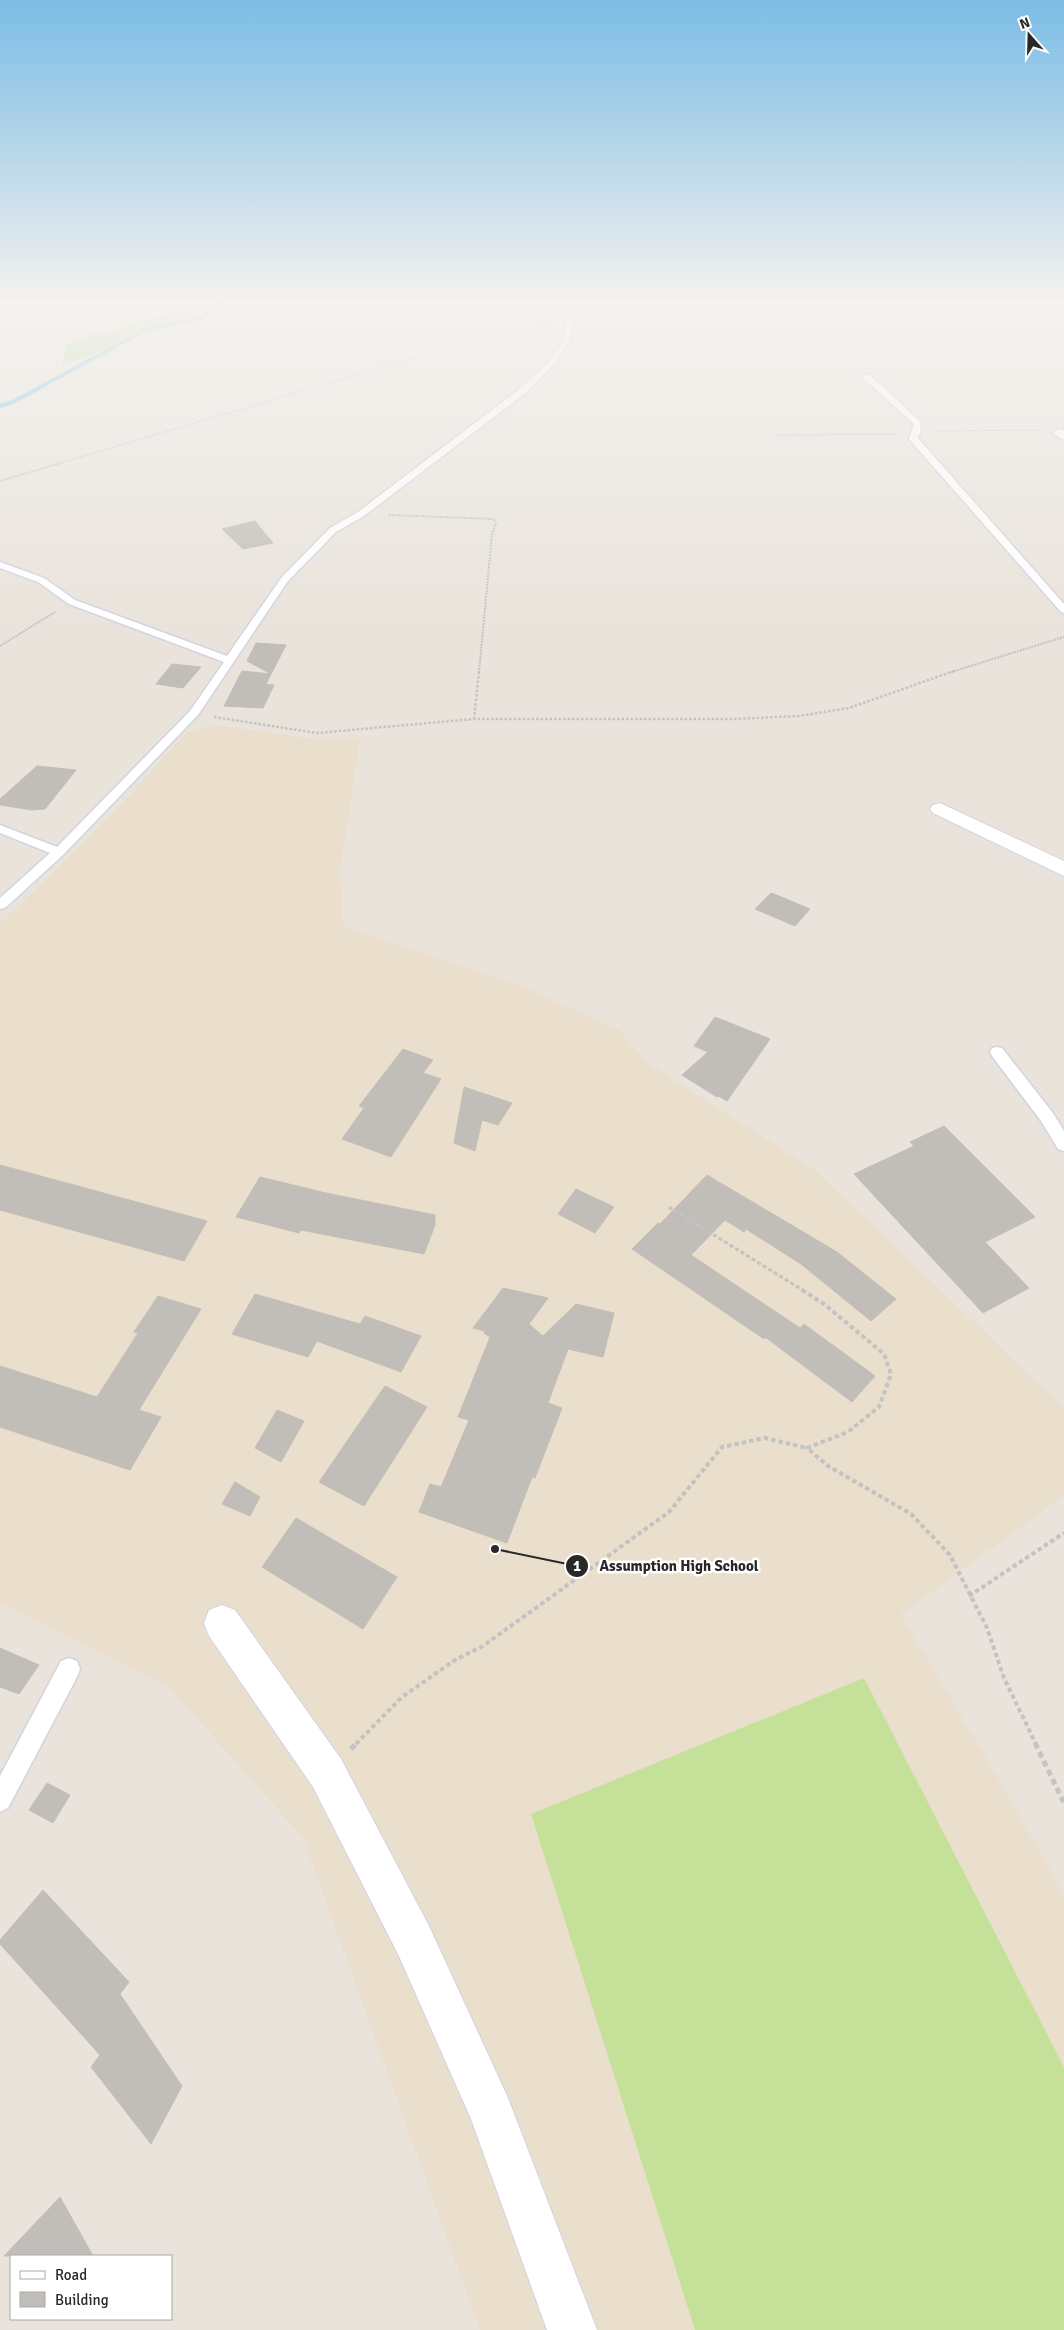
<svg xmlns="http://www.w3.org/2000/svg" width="1064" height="2330" font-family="Signika,sans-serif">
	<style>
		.education { fill: #e9dfcc }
		.green { fill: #b4db9d }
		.pitch { fill: #c5e199 }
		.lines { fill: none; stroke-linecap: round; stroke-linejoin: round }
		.stream { stroke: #78c9e1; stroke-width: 4 }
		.building { fill: #c1bdb8; stroke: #c4beb5 }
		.service-casing { stroke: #d1d4e0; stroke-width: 3 }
		.minor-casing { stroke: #d1d4e0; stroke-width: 2 }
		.path-far5 { stroke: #c3c3c3; stroke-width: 1; stroke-dasharray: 2 1; stroke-linecap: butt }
		.path-far4 { stroke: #c3c3c3; stroke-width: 2; stroke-dasharray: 2 1; stroke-linecap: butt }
		.path-far3 { stroke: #c3c3c3; stroke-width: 2.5; stroke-dasharray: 2.5 2; stroke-linecap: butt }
		.path-far2 { stroke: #c3c3c3; stroke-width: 3; stroke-dasharray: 4 2.5; stroke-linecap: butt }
		.path-far1 { stroke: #c3c3c3; stroke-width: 4; stroke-dasharray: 4.5 3; stroke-linecap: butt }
		.path { stroke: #c3c3c3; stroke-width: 5; stroke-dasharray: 6 4; stroke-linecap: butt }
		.service { fill: #fff; fill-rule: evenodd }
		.minor { fill: #fff; fill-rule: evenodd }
		.leader { fill: none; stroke: #282828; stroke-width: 2 }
		.callout-dot { fill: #282828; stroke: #fff; stroke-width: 2 }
		.mark-label { font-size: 15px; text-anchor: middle; font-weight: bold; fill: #fff }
		.callout-label { font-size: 15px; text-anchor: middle; font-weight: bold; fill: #282828; stroke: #fff; stroke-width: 5; stroke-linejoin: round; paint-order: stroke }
	</style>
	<rect width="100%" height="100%" fill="#e9e3db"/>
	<path class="education" d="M 215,725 L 320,740 L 360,739 L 340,872 L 343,926 L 522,986 L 619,1030 L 648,1063 L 816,1171 L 1064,1408 L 1064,1496 L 901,1614 L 1004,1788 L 1064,1894 L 1064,2330 L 480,2330 L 303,1838 L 167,1685 L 0,1602 L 0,924 L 122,804 L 187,732 Z"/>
	<path class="green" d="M 203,306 L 199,316 L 159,324 L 133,334 L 94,354 L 62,365 L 66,344 L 94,333 L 122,329 L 134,321 L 166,315 L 186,307 Z"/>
	<path class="pitch" d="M 864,1678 L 1064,2067 L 1064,2330 L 695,2330 L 531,1814 Z"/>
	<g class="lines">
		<path class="stream" d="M 0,406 L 13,402 L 145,330 L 203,318 L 211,308 L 223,303"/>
	</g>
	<path class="building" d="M 255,521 L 273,543 L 243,549 L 222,529 Z
		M 256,643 L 286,645 L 266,684 L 274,685 L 263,708 L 224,706 L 242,671 L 271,674 L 247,661 Z
		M 172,664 L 201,667 L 183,688 L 156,684 Z
		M 37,766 L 76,770 L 45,809 L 32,810 L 0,805 L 0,799 Z
		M 771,893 L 779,896 L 810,909 L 795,926 L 755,909 Z
		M 715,1017 L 770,1039 L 727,1101 L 719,1096 L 717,1097 L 682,1075 L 708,1052 L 694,1046 Z
		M 403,1049 L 433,1060 L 423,1073 L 441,1079 L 391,1157 L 342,1139 L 364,1108 L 359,1106 Z
		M 464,1087 L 512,1103 L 498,1125 L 482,1120 L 475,1151 L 454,1143 Z
		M 944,1126 L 1035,1217 L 985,1242 L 1029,1288 L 983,1313 L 854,1174 L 914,1146 L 910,1142 Z
		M 0,1165 L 207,1221 L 184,1261 L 0,1210 Z
		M 707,1175 L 837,1252 L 896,1299 L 871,1321 L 801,1264 L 746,1229 L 744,1232 L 725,1220 L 691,1255 L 800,1328 L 804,1324 L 875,1376 L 852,1402 L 765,1337 L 764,1339 L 632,1249 L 658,1223 L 660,1224 Z
		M 260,1177 L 326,1193 L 435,1215 L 435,1225 L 424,1254 L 301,1230 L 299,1233 L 236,1217 Z
		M 576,1189 L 614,1207 L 595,1233 L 558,1214 Z
		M 503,1288 L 548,1298 L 529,1324 L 543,1336 L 576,1304 L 614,1313 L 603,1357 L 568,1349 L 548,1403 L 562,1408 L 535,1478 L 532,1477 L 507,1543 L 419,1512 L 430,1484 L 441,1487 L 469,1420 L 458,1417 L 490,1337 L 484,1333 L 485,1331 L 473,1328 Z
		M 255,1294 L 360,1324 L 365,1316 L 421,1336 L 401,1372 L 317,1341 L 308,1357 L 232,1334 Z
		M 158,1296 L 201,1309 L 139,1410 L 161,1417 L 130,1470 L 0,1427 L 0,1366 L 97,1397 L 138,1333 L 134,1332 Z
		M 385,1386 L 427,1407 L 364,1506 L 319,1482 Z
		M 277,1410 L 304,1421 L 281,1462 L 255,1448 Z
		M 235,1482 L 260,1497 L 250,1516 L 222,1504 Z
		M 296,1518 L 397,1577 L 363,1629 L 262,1567 Z
		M 0,1648 L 39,1665 L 19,1694 L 0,1687 Z
		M 47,1783 L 70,1795 L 53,1823 L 29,1810 Z
		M 43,1890 L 129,1982 L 120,1994 L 182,2086 L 151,2144 L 91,2067 L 100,2055 L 0,1944 L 0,1940 Z
		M 60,2197 L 93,2256 L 4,2256 Z"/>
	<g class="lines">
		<defs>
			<path id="service" d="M 615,303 L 625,303 L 572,319 L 570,340 L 555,363 L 528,391 L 364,516 L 336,532 L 288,581 L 198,715 L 63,855 L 5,908 L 0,909 L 0,898 L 50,853 L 0,833 L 0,825 L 57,847 L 190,711 L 224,662 L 69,604 L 38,582 L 0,568 L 0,562 L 44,578 L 75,600 L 227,656 L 282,577 L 330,528 L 358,512 L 522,387 L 550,361 L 564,340 L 567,317 Z
				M 864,375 L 870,375 L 921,422 L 920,434 L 917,437 L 1064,604 L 1064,613 L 1061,612 L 909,439 L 914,424 L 864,379 Z
				M 997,1047 L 1002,1048 L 1053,1113 L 1064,1131 L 1064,1151 L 1058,1149 L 1041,1121 L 992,1056 L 990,1052 L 992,1048 Z
				M 69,1658 L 77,1661 L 80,1669 L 77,1677 L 8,1808 L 0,1812 L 0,1776 L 61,1661 Z"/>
			<path id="minor" d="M 1060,429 L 1064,430 L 1064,440 L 1053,433 Z
				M 940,803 L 1064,861 L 1064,876 L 933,813 L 930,809 L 933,805 Z
				M 222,1605 L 235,1610 L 341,1759 L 429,1926 L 508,2098 L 597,2330 L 547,2330 L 471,2119 L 399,1956 L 313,1787 L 209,1636 L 204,1623 L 209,1610 Z"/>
		</defs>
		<use href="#service" class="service-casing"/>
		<use href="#minor" class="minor-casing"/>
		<path class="path-far5" d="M 935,431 L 1041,430
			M 777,435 L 897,434
			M 57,464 L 400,362 L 551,323"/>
		<path class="path-far4" d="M 0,481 L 61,463
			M 389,515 L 493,519 L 496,523 L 492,534 L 479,672
			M 0,646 L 55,612
			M 951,672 L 1064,637"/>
		<path class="path-far3" d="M 214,717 L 317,733 L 474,719 L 734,719 L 799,716 L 849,708 L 954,671
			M 474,719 L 479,671"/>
		<path class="path-far2" d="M 669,1207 L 804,1291"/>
		<path class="path-far1" d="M 802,1290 L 824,1304 L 884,1354 L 891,1374 L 879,1407 L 848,1432 L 807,1448 L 828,1466 L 911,1514 L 950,1555 L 987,1628 L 1004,1678 L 1036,1744
			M 969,1596 L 1064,1533
			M 356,1744 L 402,1697 L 455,1660 L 483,1646 L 669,1512 L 722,1447 L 765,1438 L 807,1448"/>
		<path class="path" d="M 1035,1743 L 1064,1803
			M 351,1749 L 357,1743"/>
		<use href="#service" class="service"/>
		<use href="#minor" class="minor"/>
	</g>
	<linearGradient id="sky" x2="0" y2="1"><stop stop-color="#7bbce5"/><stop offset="0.48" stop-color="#f5f2ef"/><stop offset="1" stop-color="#f5f2ef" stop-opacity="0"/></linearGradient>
	<rect width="1064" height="629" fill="url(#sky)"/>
	<path class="leader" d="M495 1549L577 1566"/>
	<g class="callout-dot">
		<circle cx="495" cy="1549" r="5"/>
		<circle cx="577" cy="1566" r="12"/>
	</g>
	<g class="mark-label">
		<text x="577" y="1571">1</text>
	</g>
	<g class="callout-label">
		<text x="679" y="1571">Assumption High School</text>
	</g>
	<rect x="10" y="2255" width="162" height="65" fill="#ffffff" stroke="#a9a9a9"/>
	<rect x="20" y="2271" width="25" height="8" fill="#ffffff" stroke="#a9a9a9"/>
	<text x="55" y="2280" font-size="15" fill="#282828">Road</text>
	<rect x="20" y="2292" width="25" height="15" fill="#c1bdb8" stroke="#a9a9a9"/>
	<text x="55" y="2305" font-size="15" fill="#282828">Building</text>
	<g transform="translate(1029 35) rotate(340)" stroke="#ffffff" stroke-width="4" paint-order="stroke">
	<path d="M0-4L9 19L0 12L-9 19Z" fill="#282828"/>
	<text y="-8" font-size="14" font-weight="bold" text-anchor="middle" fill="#282828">N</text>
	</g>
</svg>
